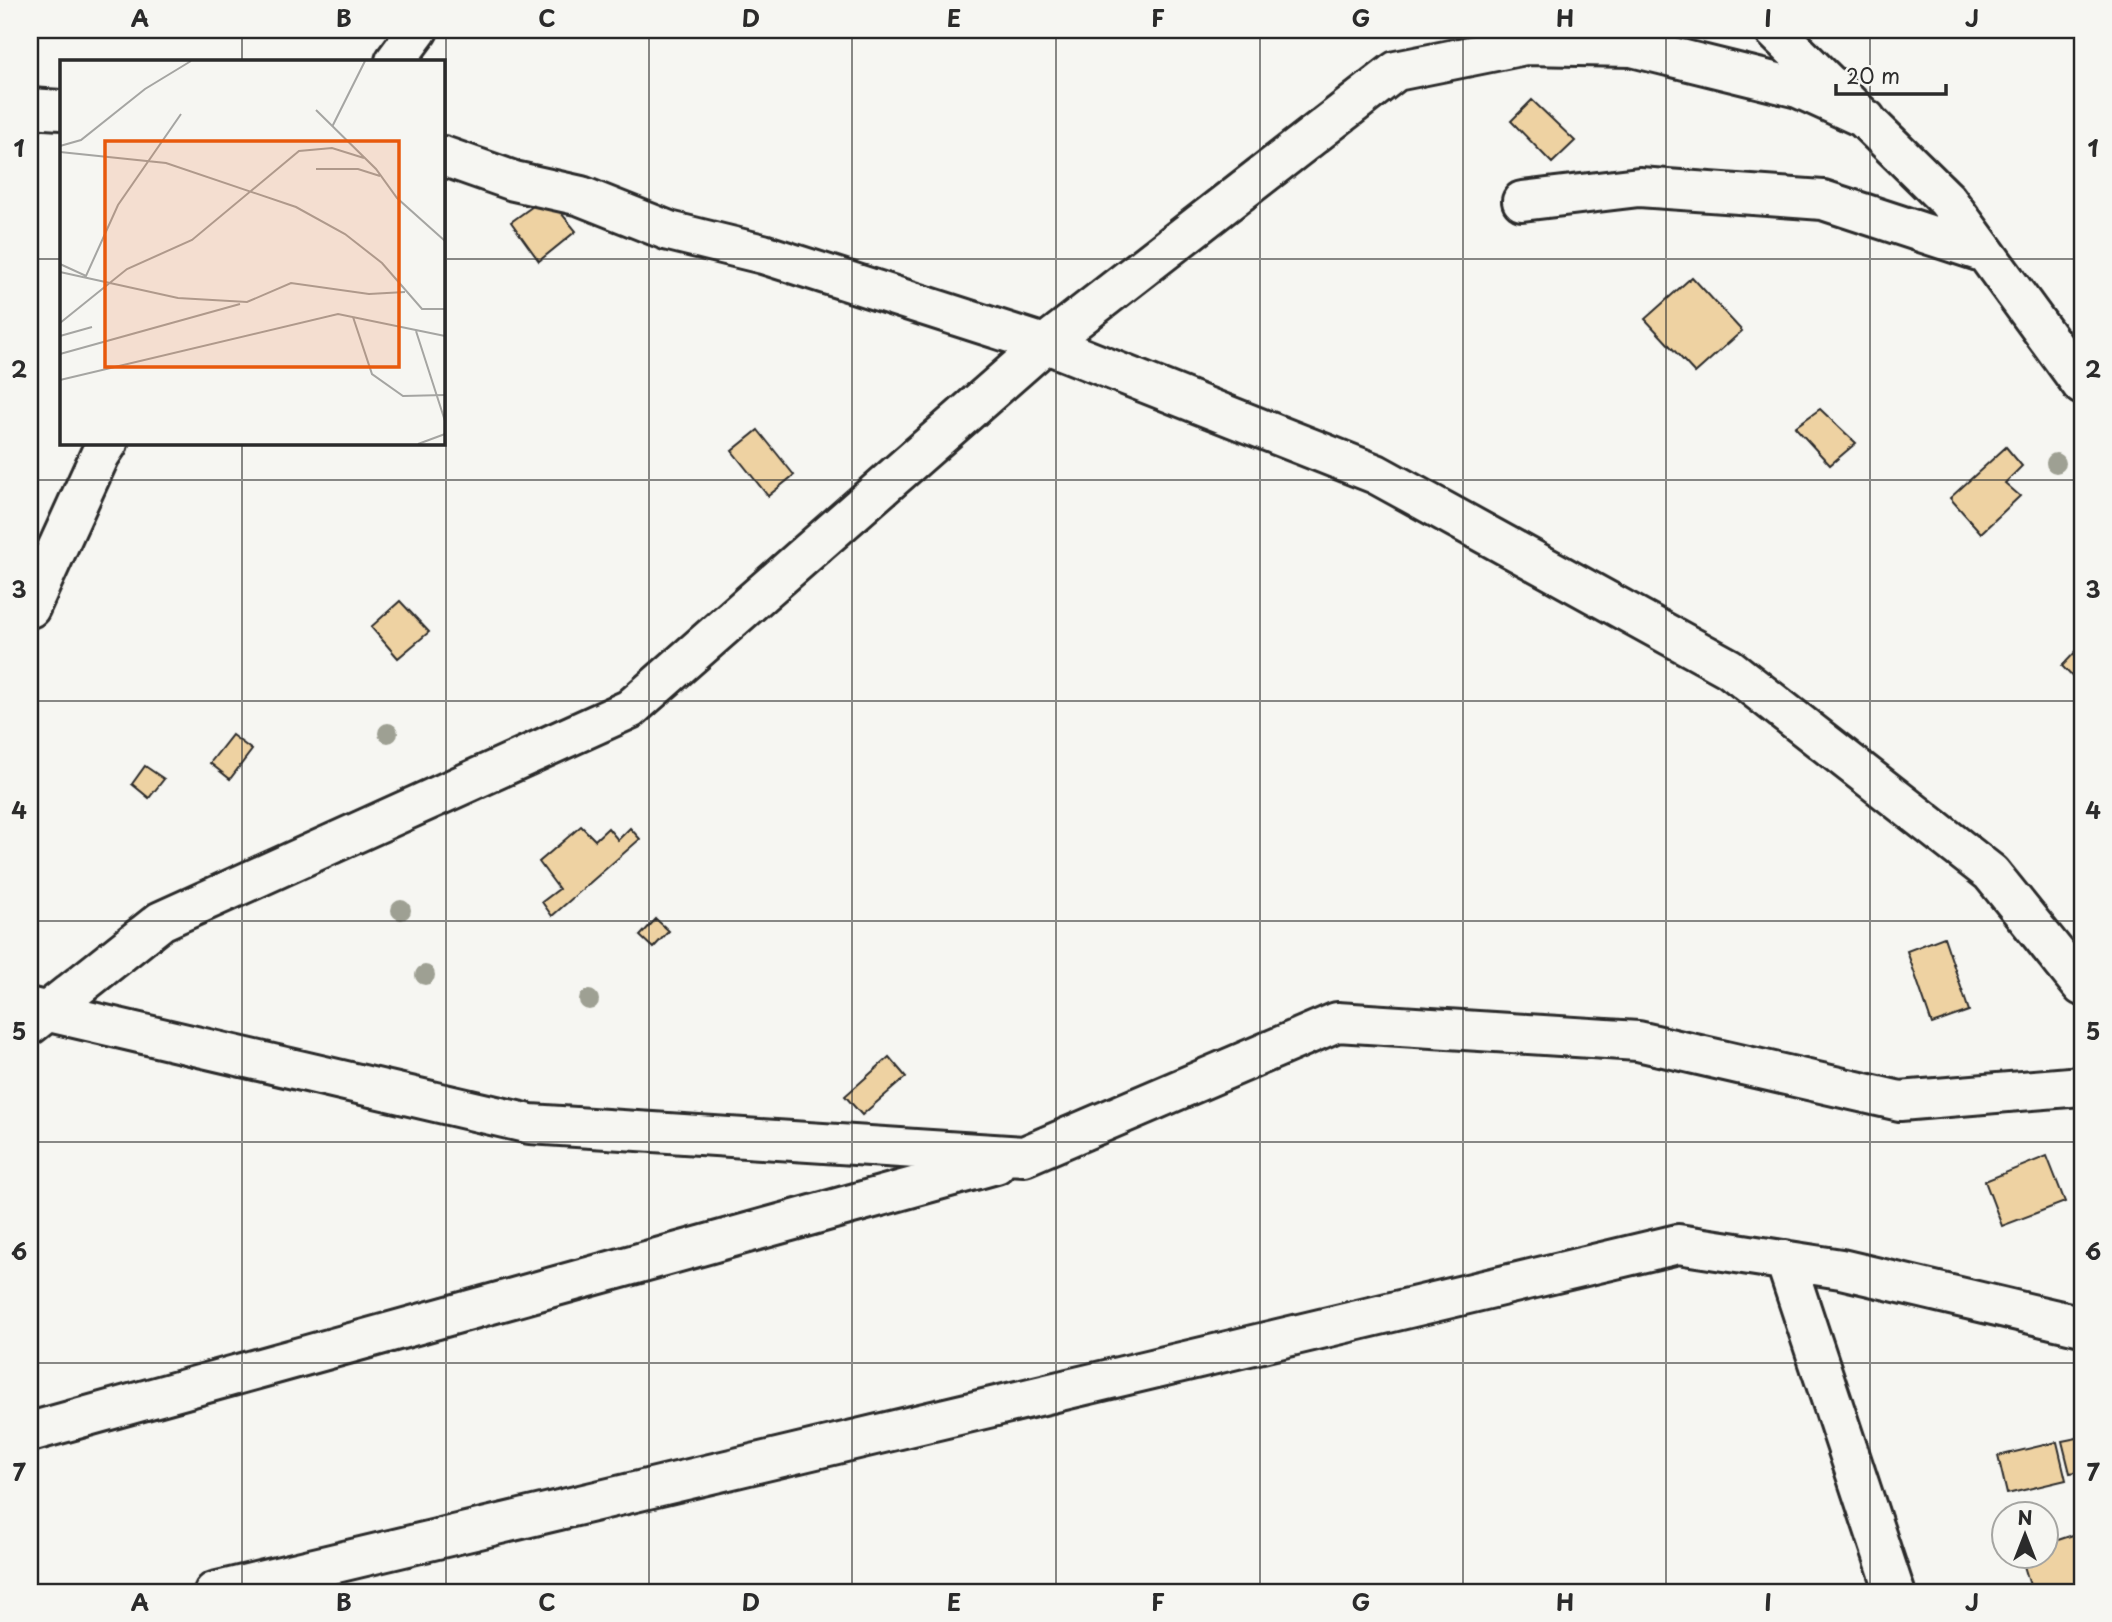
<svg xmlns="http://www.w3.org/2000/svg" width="2112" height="1622" font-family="'Playpen Sans',sans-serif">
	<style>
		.building { fill: #eed2a2; stroke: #2b2b2b; stroke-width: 2 }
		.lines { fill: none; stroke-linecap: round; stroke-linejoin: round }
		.minor-casing { stroke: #2b2b2b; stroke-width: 44 }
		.minor { stroke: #f6f6f2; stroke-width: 38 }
		.tree { fill: #9ea093 }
		.grid { fill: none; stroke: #2b2b2b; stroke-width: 2; stroke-opacity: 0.55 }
		.inset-road { fill: none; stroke: #a5a5a2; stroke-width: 2 }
		.view { fill: #e8590c; fill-opacity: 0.15; stroke: #e8590c; stroke-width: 3.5 }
		.inset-edge { fill: none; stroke: #2b2b2b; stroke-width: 3.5 }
		.neatline { fill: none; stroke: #2b2b2b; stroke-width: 2.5 }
		.grid-label { font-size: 23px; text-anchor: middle; font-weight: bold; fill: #2b2b2b }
	</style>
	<rect width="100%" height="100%" fill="#f6f6f2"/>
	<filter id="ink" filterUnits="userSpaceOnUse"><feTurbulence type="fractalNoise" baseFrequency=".0143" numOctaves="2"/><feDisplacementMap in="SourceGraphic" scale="14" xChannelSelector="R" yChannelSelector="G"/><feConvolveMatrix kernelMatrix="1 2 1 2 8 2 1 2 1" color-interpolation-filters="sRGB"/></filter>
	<g filter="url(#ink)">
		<path class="building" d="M 1532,100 L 1575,141 L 1552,163 L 1511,121 Z
			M 547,196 L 576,231 L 539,261 L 511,222 Z
			M 1692,277 L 1742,331 L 1695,373 L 1645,319 Z
			M 1820,409 L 1856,443 L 1830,465 L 1795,427 Z
			M 758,430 L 794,475 L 768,496 L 732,451 Z
			M 2006,447 L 2022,466 L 2005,483 L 2020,496 L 1981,533 L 1950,498 Z
			M 400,601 L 429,632 L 398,658 L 371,627 Z
			M 2081,646 L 2082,648 L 2082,687 L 2062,666 Z
			M 232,735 L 252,750 L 230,779 L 210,763 Z
			M 145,766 L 164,779 L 149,798 L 132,784 Z
			M 581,826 L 595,840 L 608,828 L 618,840 L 630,828 L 640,839 L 552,916 L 542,902 L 559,889 L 539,862 Z
			M 656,919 L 669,931 L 653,948 L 640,936 Z
			M 1944,937 L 1969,1011 L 1932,1024 L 1907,951 Z
			M 889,1057 L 906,1077 L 862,1115 L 845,1096 Z
			M 2047,1156 L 2065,1202 L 2002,1226 L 1985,1181 Z
			M 2082,1437 L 2082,1471 L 2070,1473 L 2062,1441 Z
			M 2057,1442 L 2066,1480 L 2007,1494 L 1998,1456 Z
			M 2082,1532 L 2082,1583 L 2053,1592 L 2032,1592 L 2021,1556 L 2046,1556 L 2046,1544 Z"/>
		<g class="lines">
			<defs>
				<path id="minor" d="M 1774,30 L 1947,200 L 2082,385
					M 395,61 L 418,30
					M 30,108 L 61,110
					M 443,156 L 514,181 L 581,196 L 669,231 L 763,254 L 1057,348 L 1376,474 L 1729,668 L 1991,873 L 2082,986
					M 1522,201 L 1639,187 L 1823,200 L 1985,253
					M 30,608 L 100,455 L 108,443
					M 32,1008 L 530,1124 L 1024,1156 L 1337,1022 L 1638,1041 L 1900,1101 L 2082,1086
					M 30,1025 L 161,921 L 630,709 L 1045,344 L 1396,71 L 1525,45 L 1632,47 L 1798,88 L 1866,119
					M 1785,1260 L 1895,1592
					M 30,1432 L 996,1164
					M 214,1592 L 1678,1244 L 1841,1269 L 2082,1326"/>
			</defs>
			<use href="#minor" class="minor-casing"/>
			<use href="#minor" class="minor"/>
		</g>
		<g class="tree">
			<circle cx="2056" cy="463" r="10"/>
			<circle cx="388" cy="733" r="10"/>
			<circle cx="401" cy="910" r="10"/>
			<circle cx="425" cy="975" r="10"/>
			<circle cx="589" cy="1000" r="10"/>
		</g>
	</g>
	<path class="grid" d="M 242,30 L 242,61M 446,30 L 446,1592M 649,30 L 649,1592M 852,30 L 852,1592M 1056,30 L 1056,1592M 1260,30 L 1260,1592M 1463,30 L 1463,1592M 1666,30 L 1666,1592M 1870,30 L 1870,1592M 30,259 L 61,259M 443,259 L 2082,259M 242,443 L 242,1592M 30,480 L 2082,480M 30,701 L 2082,701M 30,921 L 2082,921M 30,1142 L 2082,1142M 30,1363 L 2082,1363"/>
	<g transform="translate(60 60)">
		<rect width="385" height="385" fill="#f6f6f2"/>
		<path class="inset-road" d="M 256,50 L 316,109 L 337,138 L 385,181M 272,67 L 305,1M 0,86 L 21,80 L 85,29 L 131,1M 0,92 L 106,103 L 236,147 L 285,174 L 322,203 L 362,249 L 384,249M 256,109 L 298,109 L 320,116M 0,204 L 26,216 L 58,145 L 121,54M 0,212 L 118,238 L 187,242 L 231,223 L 309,234 L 345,232M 293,257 L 312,314 L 343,336 L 385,335M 0,263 L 67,209 L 132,180 L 239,91 L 272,88 L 304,98M 356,271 L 385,361M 0,276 L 32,267M 0,294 L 180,244M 0,320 L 278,254 L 385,276M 358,384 L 385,374"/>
		<path class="view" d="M 45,81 L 339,81 L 339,307 L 45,307 Z"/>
		<rect width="385" height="385" class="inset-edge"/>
	</g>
	<rect width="2112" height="1622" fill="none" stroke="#f6f6f2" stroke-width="77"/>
	<g transform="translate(2025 1535)"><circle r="33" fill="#f6f6f2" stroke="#a5a5a2" stroke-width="2"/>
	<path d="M0-5L12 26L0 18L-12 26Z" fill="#2b2b2b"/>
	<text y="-10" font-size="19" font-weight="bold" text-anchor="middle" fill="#2b2b2b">N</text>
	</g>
	<path d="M1836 84v10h110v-10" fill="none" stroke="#2b2b2b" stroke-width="3.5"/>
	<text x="1846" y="84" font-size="21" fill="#2b2b2b" stroke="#f6f6f2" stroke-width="5" paint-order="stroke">20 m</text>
	<rect x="38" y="38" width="2036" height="1546" class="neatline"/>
	<g class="grid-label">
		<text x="140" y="27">A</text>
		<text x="344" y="27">B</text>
		<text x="547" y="27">C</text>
		<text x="751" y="27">D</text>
		<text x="954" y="27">E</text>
		<text x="1158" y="27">F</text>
		<text x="1361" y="27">G</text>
		<text x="1565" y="27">H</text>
		<text x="1768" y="27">I</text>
		<text x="1972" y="27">J</text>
		<text x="19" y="157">1</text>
		<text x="2093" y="157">1</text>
		<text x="19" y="378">2</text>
		<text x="2093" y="378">2</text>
		<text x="19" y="598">3</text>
		<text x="2093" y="598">3</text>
		<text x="19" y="819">4</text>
		<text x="2093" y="819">4</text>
		<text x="19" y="1040">5</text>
		<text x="2093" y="1040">5</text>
		<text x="19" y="1260">6</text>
		<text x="2093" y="1260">6</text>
		<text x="19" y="1481">7</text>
		<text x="2093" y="1481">7</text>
		<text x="140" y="1611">A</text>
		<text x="344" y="1611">B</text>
		<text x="547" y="1611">C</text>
		<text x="751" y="1611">D</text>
		<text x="954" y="1611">E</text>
		<text x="1158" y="1611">F</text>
		<text x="1361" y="1611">G</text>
		<text x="1565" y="1611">H</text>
		<text x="1768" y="1611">I</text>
		<text x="1972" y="1611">J</text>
	</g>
</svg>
